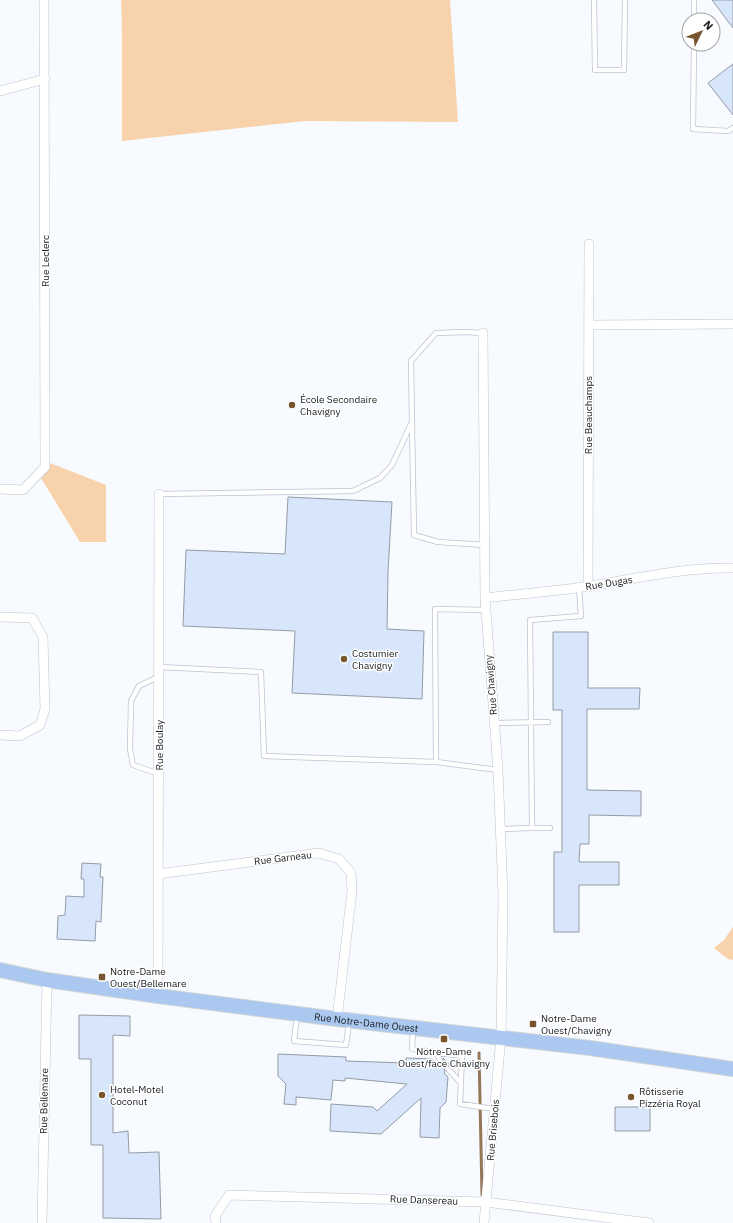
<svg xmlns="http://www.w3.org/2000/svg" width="733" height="1223" font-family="'IBM Plex Sans',sans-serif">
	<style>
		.green { fill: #f7d2aa }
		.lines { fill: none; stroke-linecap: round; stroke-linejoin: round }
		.stream { stroke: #957757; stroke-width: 3 }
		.building { fill: #d7e6fb; stroke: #959ba4 }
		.service-casing { stroke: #bec4cd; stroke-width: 6 }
		.minor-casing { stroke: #bec4cd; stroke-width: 10 }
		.primary-casing { stroke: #d5d6d6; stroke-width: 16 }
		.service { stroke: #fff; stroke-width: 4.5 }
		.minor { stroke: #fff; stroke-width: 9 }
		.primary { stroke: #aac8f0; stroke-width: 14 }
		.poi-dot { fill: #78552d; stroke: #fff; stroke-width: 1.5 }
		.labels { text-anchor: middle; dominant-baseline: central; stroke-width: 3; stroke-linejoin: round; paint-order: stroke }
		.street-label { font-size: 10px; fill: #181a1d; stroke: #fff }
		.poi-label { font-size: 10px; fill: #181a1d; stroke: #fff; text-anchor: start }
	</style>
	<rect width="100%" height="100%" fill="#f7fafe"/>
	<path class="green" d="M 121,0 L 450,0 L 458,122 L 305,121 L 122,141 L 122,29 Z
		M 50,463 L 106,485 L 106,542 L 80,542 L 41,478 Z
		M 733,927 L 733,960 L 728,959 L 714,948 L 724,940 Z"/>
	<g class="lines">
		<path class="stream" d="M 479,1053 L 482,1195"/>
	</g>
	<path class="building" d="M 712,0 L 733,0 L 733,28 Z
		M 733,64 L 733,115 L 708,83 Z
		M 288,497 L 392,502 L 388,572 L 387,629 L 424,631 L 422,699 L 292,693 L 295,631 L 183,626 L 186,550 L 285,554 Z
		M 553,632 L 588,632 L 588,688 L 640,688 L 639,709 L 587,709 L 587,790 L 641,791 L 641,816 L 589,815 L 589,844 L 580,844 L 579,862 L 619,862 L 619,885 L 579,885 L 579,932 L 554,932 L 554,852 L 562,852 L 562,710 L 553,710 Z
		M 82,863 L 101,864 L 100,877 L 103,877 L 101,922 L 96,921 L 95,941 L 57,939 L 58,916 L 65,915 L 66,896 L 84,897 L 84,879 L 81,879 Z
		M 79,1015 L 130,1016 L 130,1036 L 113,1035 L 113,1133 L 128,1131 L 129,1153 L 159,1152 L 161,1219 L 103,1218 L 103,1145 L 91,1145 L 91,1059 L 79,1059 Z
		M 278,1054 L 346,1057 L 346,1061 L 406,1063 L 406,1058 L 432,1059 L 436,1063 L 437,1062 L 440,1064 L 443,1062 L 443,1058 L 451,1066 L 447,1065 L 444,1068 L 445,1072 L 444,1073 L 448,1077 L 446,1102 L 440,1108 L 439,1138 L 420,1137 L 421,1098 L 381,1134 L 330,1131 L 331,1104 L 373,1107 L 377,1111 L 407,1084 L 345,1078 L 345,1081 L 333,1080 L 331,1100 L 296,1097 L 296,1105 L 284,1104 L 286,1084 L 278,1076 Z
		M 615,1107 L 650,1107 L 650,1131 L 615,1131 Z"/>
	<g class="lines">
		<defs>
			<path id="service" d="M 594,0 L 595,70 L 624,70 L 625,0
				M 694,20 L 694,0
				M 694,44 L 693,129 L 728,131 L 733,128
				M 412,424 L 414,535 L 438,542 L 485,545
				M 159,494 L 353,491 L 380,478 L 392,465 L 412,422 L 411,361 L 436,333 L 466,332 L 483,333
				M 159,667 L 261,672 L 264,756 L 436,762 L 498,770
				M 158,677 L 139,686 L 131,701 L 130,749 L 133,765 L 159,774
				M 494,723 L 548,722
				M 436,762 L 435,609 L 486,610
				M 532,828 L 550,828
				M 500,829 L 532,828 L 530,620 L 581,616 L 579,587
				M 297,1015 L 294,1041 L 346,1045 L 349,1023
				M 413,1029 L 412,1049 L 462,1056 L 460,1104 L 495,1109
				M 436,1053 L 440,1060
				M 448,1069 L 461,1083"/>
			<path id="minor" d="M 0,91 L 45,79
				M 589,325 L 733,324
				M 483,333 L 485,598 L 498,770 L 503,895 L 501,1037 L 484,1223
				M 0,489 L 23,490 L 45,467 L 44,0
				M 588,586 L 589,244
				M 485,598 C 520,594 556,591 591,586 C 638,578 686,567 733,568
				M 0,617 L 32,618 L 43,637 L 45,709 L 40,725 L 20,736 L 0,735
				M 158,874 L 319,853 L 339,859 L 351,873 L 352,891 L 337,1019
				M 158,996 L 159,494
				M 42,1223 L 47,980
				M 216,1223 L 215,1216 L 229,1195 L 486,1202 L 649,1223"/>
			<g id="primary">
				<path id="s1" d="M 0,970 L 47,980 L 158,996 L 337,1019 L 590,1048 L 733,1069"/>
			</g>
		</defs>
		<use href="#service" class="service-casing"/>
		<use href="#minor" class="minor-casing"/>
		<use href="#primary" class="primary-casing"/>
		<use href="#service" class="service"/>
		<use href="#minor" class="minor"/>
		<use href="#primary" class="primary"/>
	</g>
	<g class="poi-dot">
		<circle cx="292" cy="405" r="4"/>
		<circle cx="344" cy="659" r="4"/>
		<rect x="98" y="973" width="8" height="8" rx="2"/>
		<rect x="529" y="1020" width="8" height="8" rx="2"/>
		<rect x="440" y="1035" width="8" height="8" rx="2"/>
		<circle cx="102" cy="1095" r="4"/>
		<circle cx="631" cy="1097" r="4"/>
	</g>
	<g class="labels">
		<g class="street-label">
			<text transform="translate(45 261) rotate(-90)">Rue Leclerc</text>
			<text transform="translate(588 415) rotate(-90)">Rue Beauchamps</text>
			<text transform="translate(609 583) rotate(-9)">Rue Dugas</text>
			<text transform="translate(491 685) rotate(-95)">Rue Chavigny</text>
			<text transform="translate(159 745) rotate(-90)">Rue Boulay</text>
			<text transform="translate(283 858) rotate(-7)">Rue Garneau</text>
			<text stroke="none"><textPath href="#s1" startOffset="370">Rue Notre-Dame Ouest</textPath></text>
			<text transform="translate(44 1101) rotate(-89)">Rue Bellemare</text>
			<text transform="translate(493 1130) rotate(-85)">Rue Brisebois</text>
			<text transform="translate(424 1200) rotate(2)">Rue Dansereau</text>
		</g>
		<g class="poi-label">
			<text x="300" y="399">École Secondaire<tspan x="300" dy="12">Chavigny</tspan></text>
			<text x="352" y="653">Costumier<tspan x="352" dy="12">Chavigny</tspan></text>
			<text x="110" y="971">Notre-Dame<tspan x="110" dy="12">Ouest/Bellemare</tspan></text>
			<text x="541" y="1018">Notre-Dame<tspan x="541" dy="12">Ouest/Chavigny</tspan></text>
			<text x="444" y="1051" text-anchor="middle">Notre-Dame<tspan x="444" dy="12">Ouest/face Chavigny</tspan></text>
			<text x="110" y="1089">Hotel-Motel<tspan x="110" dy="12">Coconut</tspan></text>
			<text x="639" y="1091">Rôtisserie<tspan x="639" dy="12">Pizzéria Royal</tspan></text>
		</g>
	</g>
	<g transform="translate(701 32) rotate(47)"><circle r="19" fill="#ffffff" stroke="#a3a3a5"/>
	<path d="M0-3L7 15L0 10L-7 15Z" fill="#78552d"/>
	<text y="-6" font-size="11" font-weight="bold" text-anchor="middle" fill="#181a1d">N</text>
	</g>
</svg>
